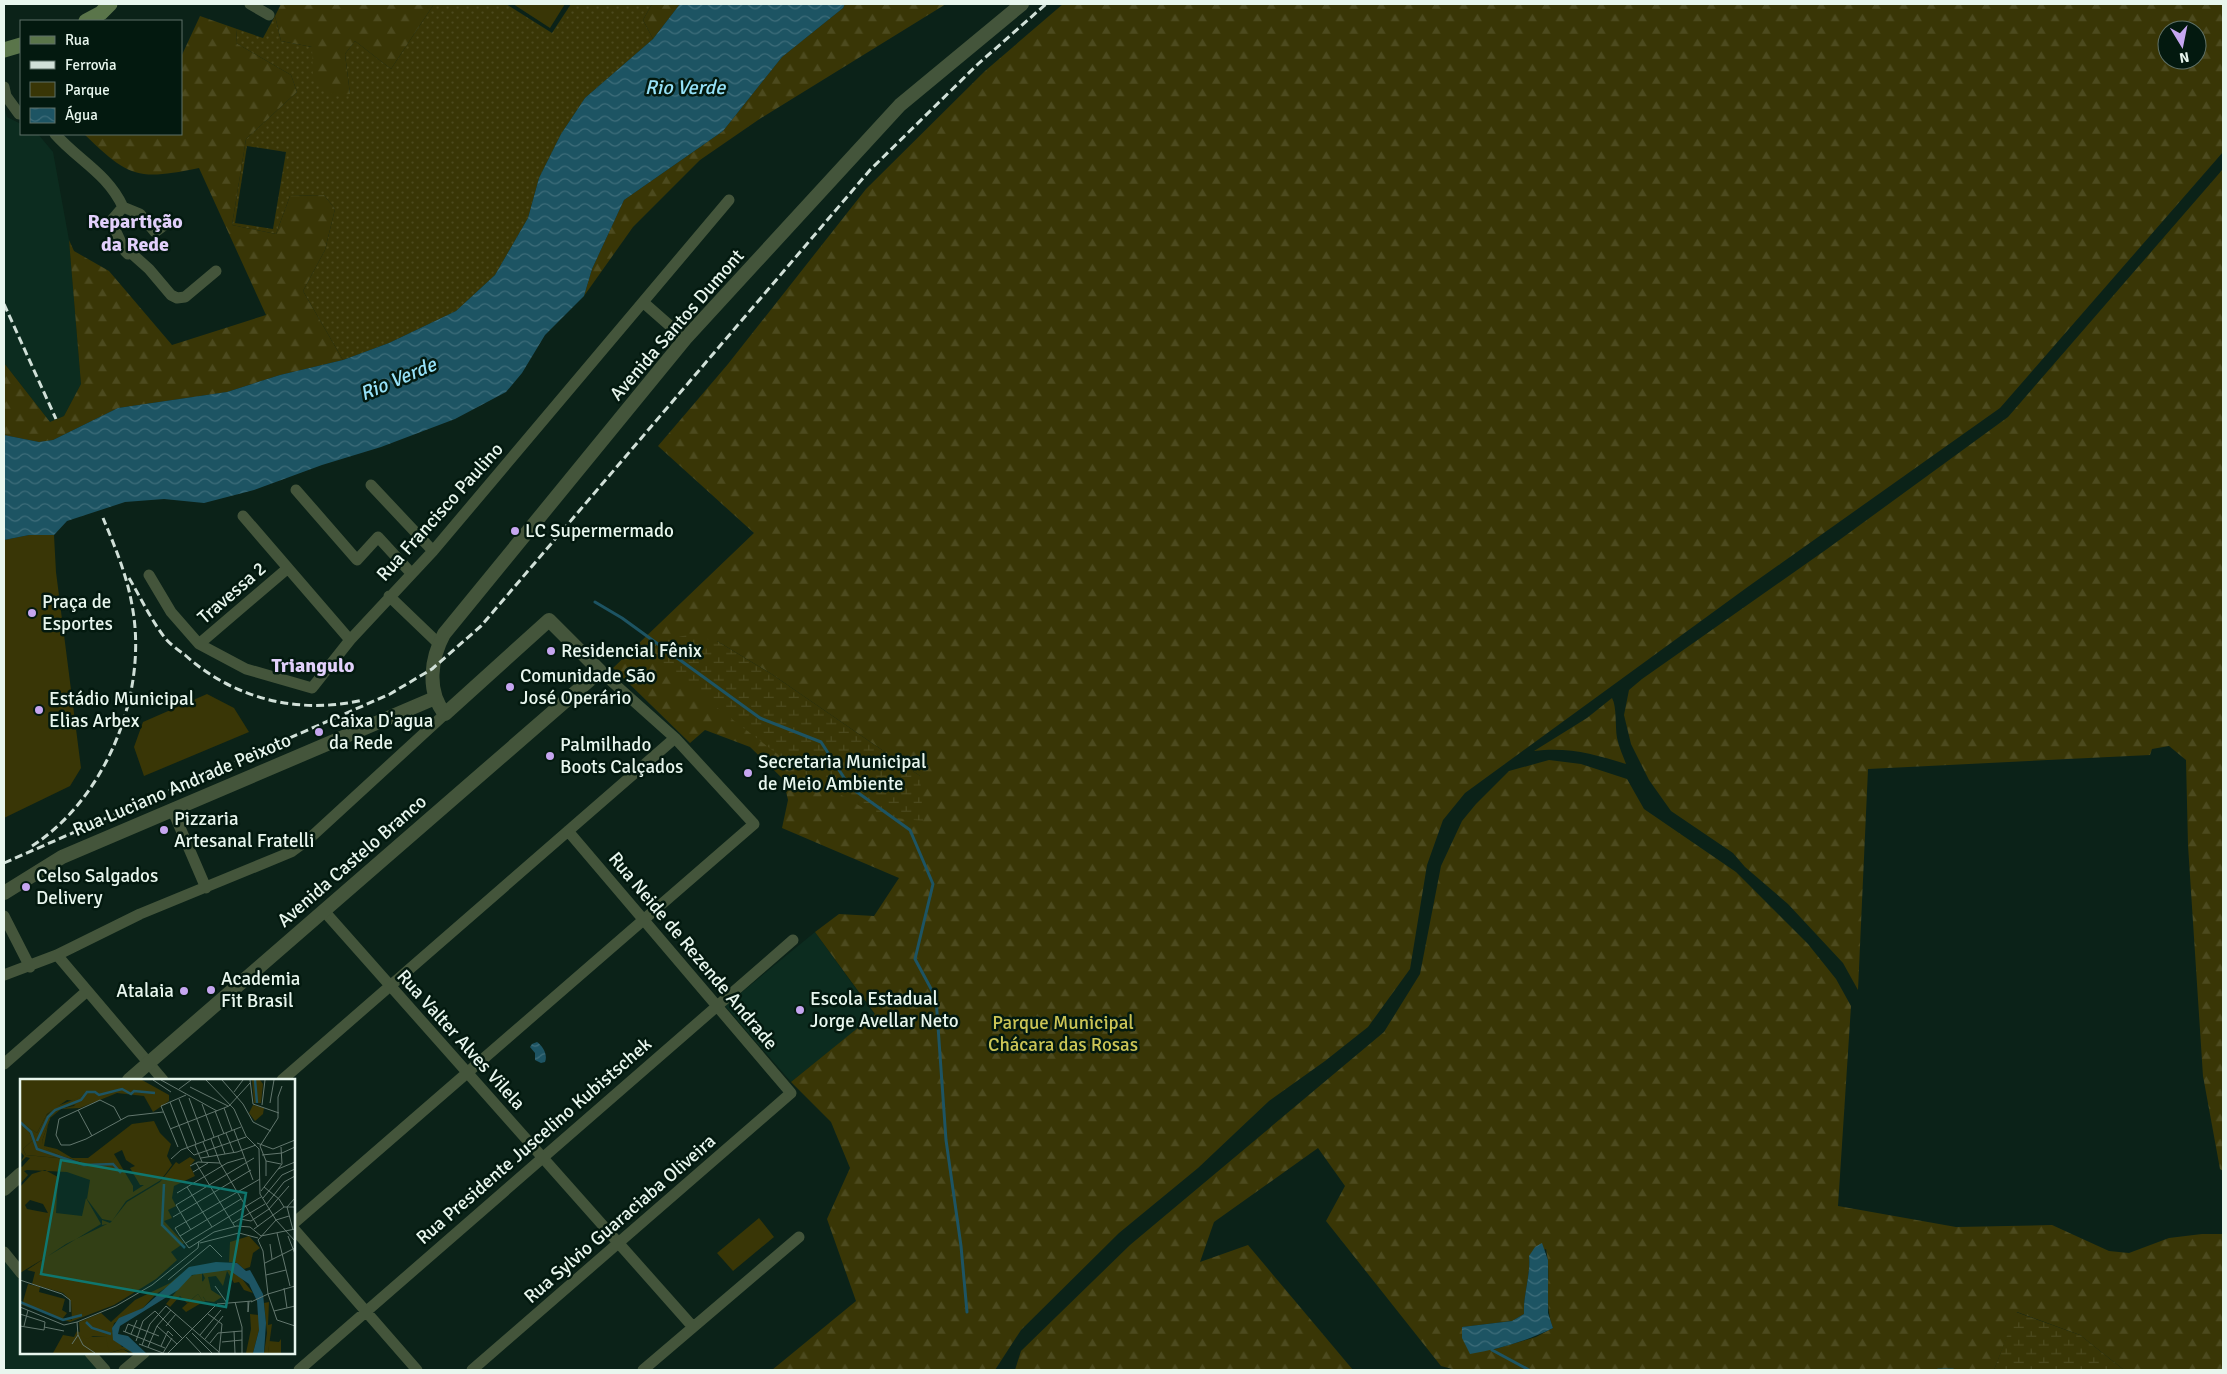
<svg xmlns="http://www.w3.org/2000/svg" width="2227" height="1374" font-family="Signika,sans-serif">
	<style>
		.built { fill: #0c2c1f }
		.green { fill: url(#green-dots); fill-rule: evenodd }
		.forest { fill: url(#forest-firs); fill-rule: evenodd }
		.wetland { fill: url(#wetland-marsh) }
		.pitch { fill: #393606 }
		.water { fill: url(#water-waves) }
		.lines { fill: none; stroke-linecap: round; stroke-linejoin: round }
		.stream { stroke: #1d5463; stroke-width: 3 }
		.minor { stroke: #44553b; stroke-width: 11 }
		.tertiary { stroke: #44553b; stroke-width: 14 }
		.secondary { stroke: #5a754a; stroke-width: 15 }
		.rail { stroke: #d1e0d8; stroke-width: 3; stroke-dasharray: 8 4; stroke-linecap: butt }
		.poi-dot { fill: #c6a6f0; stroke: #03190f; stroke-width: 2 }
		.labels { text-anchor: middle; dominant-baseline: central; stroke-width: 5; stroke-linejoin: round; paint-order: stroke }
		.street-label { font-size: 19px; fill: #e8f6ee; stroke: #03190f }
		.poi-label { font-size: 19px; fill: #e8f6ee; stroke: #03190f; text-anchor: start }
		.park-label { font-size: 19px; fill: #cbc556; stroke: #03190f }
		.water-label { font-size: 20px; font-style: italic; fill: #97e2f9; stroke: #03190f }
		.neighbourhood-label { font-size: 20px; font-weight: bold; fill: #e2d0fb; stroke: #03190f }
		.inset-river { fill: none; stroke: #1d5463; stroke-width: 2.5 }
		.inset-road { fill: none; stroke: #63776e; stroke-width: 1 }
		.view { fill: #0f766e; fill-opacity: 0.15; stroke: #0f766e; stroke-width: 2.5 }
		.inset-edge { fill: none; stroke: #e8f6ee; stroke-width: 2.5 }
	</style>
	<defs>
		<pattern id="green-dots" width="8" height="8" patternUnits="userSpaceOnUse" patternTransform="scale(1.25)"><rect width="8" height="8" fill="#393606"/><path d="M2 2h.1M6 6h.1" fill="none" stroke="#4c4a1e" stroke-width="1.8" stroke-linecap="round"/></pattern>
		<pattern id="forest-firs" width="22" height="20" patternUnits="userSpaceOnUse" patternTransform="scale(1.25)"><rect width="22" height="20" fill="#393606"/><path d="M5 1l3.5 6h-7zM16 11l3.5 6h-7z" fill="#4c4a1e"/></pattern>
		<pattern id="wetland-marsh" width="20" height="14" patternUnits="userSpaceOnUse" patternTransform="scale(1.25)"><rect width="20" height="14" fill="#393606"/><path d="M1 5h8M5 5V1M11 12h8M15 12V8" fill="none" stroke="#4c4a1e"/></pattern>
		<pattern id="water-waves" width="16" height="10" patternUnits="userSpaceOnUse" patternTransform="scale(1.25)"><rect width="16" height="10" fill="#1d5463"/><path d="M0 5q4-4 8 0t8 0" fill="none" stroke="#3e6d7a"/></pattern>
	</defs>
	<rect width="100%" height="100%" fill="#0b2218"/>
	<path class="built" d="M 4,106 L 7,117 L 21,124 L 21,134 L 38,134 L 53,152 L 69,240 L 81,384 L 64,416 L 50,422 L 4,363 Z
		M 815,932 L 875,1015 L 791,1082 L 725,1006 Z
		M 4,1260 L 21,1281 L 21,1353 L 83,1353 L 98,1370 L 4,1370 Z"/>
	<path class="green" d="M 434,4 L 506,4 L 552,33 L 571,4 L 652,4 L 643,20 L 653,39 L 585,98 L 561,134 L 539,178 L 528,218 L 495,275 L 456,311 L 389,343 L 343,360 L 303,291 L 325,250 L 335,209 L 324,195 L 290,196 L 276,234 L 232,225 L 246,139 L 297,92 L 291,75 L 236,43 L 237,29 L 263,38 L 275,16 L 281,41 L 312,47 L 350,94 L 345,54 L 355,41 L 391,69 ZM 247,146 L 286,152 L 273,229 L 235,223 Z"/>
	<path class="forest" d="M 281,4 L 434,4 L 391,69 L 355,41 L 345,54 L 350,94 L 333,95 L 313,79 L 312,47 L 281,41 L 275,16 Z
		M 652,4 L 680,4 L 653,39 L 643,20 Z
		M 845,4 L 946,4 L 761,118 L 700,160 L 633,227 L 584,296 L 592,269 L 624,200 L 723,131 L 782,57 L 843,8 Z
		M 1063,4 L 2223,4 L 2223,152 L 2000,408 L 1749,586 L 1465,793 L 1443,820 L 1427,865 L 1410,969 L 1368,1027 L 1325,1061 L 1269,1101 L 1198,1168 L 1119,1233 L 1021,1330 L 995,1370 L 772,1370 L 856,1301 L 827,1219 L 850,1168 L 831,1122 L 791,1082 L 875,1014 L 815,932 L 839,914 L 874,916 L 899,878 L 782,828 L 788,800 L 783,779 L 750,747 L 705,730 L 690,743 L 613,668 L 754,533 L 658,446 L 728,364 L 866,189 L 985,71 ZM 2167,30 L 2197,30 L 2197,60 L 2167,60 ZM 662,641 L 717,641 L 770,673 L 920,776 L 647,654 Z
		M 200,16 L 237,29 L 236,43 L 291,75 L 297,92 L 246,139 L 232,225 L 276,234 L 290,196 L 324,195 L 335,209 L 325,250 L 303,291 L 343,360 L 280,375 L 227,392 L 118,408 L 53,440 L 39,442 L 4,435 L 4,363 L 50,422 L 64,416 L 81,384 L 69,240 L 74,251 L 109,271 L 172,345 L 266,315 L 199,168 C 136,181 129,177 84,134 L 181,134 L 181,57 Z
		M 2223,169 L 2223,1171 L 2220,1169 L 2203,1076 L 2188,845 L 2186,760 L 2169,746 L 2152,749 L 2150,755 L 1868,769 L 1858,990 L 1843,963 L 1788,904 L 1745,867 L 1733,853 L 1671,811 L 1649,780 L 1631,744 L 1624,715 L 1629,690 L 1642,679 L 1827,549 L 2008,417 Z
		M 1612,698 C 1617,707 1615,726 1617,738 C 1619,747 1623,756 1626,764 C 1593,754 1569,747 1534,751 L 1587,718 Z
		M 1549,760 L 1581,764 L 1627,779 L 1644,809 L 1736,872 L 1808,944 L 1836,979 L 1851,1006 L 1838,1206 L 1956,1227 L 2052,1225 L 2109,1251 L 2129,1253 L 2169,1238 L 2202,1234 L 2223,1234 L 2223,1370 L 2124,1370 L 2080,1335 L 2017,1312 L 1994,1370 L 1456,1370 L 1441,1366 L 1326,1221 L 1345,1186 L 1318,1148 L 1214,1222 L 1200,1262 L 1248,1245 L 1353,1370 L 1015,1370 L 1021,1351 L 1130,1245 L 1384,1032 L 1420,974 L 1441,866 L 1462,821 L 1476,804 L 1509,771 ZM 1546,1249 C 1552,1276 1543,1302 1553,1328 L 1536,1337 L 1492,1350 L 1462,1327 L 1512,1321 L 1524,1314 C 1523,1294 1531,1275 1529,1256 Z"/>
	<path class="wetland" d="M 687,635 L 717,641 L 770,673 L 920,776 L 923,821 L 877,816 L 797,769 L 647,654 L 662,641 Z
		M 2016,1312 L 2080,1335 L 2124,1370 L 1994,1370 Z"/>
	<path class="pitch" d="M 513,4 L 565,4 L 550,28 Z
		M 29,535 L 54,535 L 56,572 L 81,768 L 70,786 L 4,818 L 4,540 Z
		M 207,694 L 234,708 L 249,732 L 144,776 L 134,747 L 143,722 Z
		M 759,1218 L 774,1237 L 733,1271 L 717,1253 Z"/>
	<path class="water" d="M 680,4 L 845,4 L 843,8 L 782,57 L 723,131 L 624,200 L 592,269 L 584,296 L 545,335 L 522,373 L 506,392 L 455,419 L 381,447 L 322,465 L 254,490 L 204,503 L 164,499 L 125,502 L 67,521 L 54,535 L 29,535 L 4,540 L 4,435 L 39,442 L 53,440 L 118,408 L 227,392 L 280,375 L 343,360 L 389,343 L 456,311 L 495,275 L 528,218 L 539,178 L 561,134 L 585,98 L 653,39 Z
		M 537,1042 C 543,1046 548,1055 545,1062 L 541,1063 L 535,1060 L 535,1053 L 530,1047 L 532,1044 Z
		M 1542,1243 L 1548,1260 L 1548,1313 L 1553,1328 C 1527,1341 1499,1349 1470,1354 L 1462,1338 L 1462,1327 L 1512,1321 L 1524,1314 C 1523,1294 1531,1275 1529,1256 L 1535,1247 Z"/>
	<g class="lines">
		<path class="stream" d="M 595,602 L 622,618 L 760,718 L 821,742 L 850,787 L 910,830 L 933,884 L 915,959 L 936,998 L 946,1140 L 961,1246 L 967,1312
			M 1492,1350 L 1529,1370
			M 1938,1370 L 1953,1370"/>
		<path class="minor" d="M 250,4 L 269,15
			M 4,87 L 6,96 L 19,114 L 21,114
			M 55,134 C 79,161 107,173 123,207 L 140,214 L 155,232 L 163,226
			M 123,207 L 111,221 L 125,251 L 128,254 L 131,253 L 149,269 L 171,295 L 177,298 L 185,297 L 216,271
			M 644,303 L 685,339
			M 371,485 L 433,551
			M 296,490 L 357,560 L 378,537 L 411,573
			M 243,516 L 350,640
			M 149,575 L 171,612 L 199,644 L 246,669 L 312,688 L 350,640 L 433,551 L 729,200
			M 389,596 L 439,644
			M 199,644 L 288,568
			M 172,809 L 206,888
			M 324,911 L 693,1327
			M 4,916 L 30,967
			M 57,955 L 163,1080
			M 4,975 L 57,955 L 140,914 L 291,852 L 310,838 L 445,714
			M 4,1064 L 87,991
			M 282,1080 L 675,738
			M 294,1223 L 754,824 L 675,738 L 600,671
			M 294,1229 L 417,1370
			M 4,1252 L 21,1273
			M 90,1353 L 105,1370
			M 124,1370 L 144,1353
			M 299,1370 L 793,940
			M 472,1370 L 791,1093 L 568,831
			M 643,1370 L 799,1237"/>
		<path class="tertiary" d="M 4,893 L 62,857 L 435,698
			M 129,1080 L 600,671 L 549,620 L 445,714 C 426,691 431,658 444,634 L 685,339 L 900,105 L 1022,4
			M 4,1189 L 21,1174"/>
		<path class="secondary" d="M 86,21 L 101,13 L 110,4
			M 4,50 L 21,45"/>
		<path class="rail" d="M 4,304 L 56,419
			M 129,578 C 141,598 151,620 165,638 C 170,644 178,650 185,655 C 234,699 299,715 363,700
			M 32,846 C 105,799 147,696 133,611 C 128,578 116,549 103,518
			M 4,863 L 390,694 L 432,669 L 481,626 L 870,170 L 978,64 L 1046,4"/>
	</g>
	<g class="poi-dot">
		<circle cx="515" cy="531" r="5"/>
		<circle cx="32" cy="613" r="5"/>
		<circle cx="551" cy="651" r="5"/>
		<circle cx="510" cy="687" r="5"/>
		<circle cx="39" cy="710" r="5"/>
		<circle cx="319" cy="732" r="5"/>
		<circle cx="550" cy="756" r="5"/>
		<circle cx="748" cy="773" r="5"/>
		<circle cx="164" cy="830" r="5"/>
		<circle cx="26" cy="887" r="5"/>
		<circle cx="211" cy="990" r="5"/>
		<circle cx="184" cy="991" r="5"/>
		<circle cx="800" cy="1010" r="5"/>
	</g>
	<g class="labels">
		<g class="street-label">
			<text transform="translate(677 325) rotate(-49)">Avenida Santos Dumont</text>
			<text transform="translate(440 512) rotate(-48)">Rua Francisco Paulino</text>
			<text transform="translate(232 593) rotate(-41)">Travessa 2</text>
			<text transform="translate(182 785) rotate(-23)">Rua Luciano Andrade Peixoto</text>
			<text transform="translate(352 861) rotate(-41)">Avenida Castelo Branco</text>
			<text transform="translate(693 951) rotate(50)">Rua Neide de Rezende Andrade</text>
			<text transform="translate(461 1040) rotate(48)">Rua Valter Alves Vilela</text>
			<text transform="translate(534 1141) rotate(-41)">Rua Presidente Juscelino Kubistschek</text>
			<text transform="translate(620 1219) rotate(-41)">Rua Sylvio Guaraciaba Oliveira</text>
		</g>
		<g class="poi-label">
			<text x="525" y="531">LC Supermermado</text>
			<text x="42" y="602">Praça de<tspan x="42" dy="22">Esportes</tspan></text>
			<text x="561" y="651">Residencial Fênix</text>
			<text x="520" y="676">Comunidade São<tspan x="520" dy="22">José Operário</tspan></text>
			<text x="49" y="699">Estádio Municipal<tspan x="49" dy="22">Elias Arbex</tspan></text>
			<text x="329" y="721">Caixa D'agua<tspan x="329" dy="22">da Rede</tspan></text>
			<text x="560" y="745">Palmilhado<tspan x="560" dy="22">Boots Calçados</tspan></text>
			<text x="758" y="762">Secretaria Municipal<tspan x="758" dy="22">de Meio Ambiente</tspan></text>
			<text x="174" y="819">Pizzaria<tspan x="174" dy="22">Artesanal Fratelli</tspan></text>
			<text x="36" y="876">Celso Salgados<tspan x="36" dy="22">Delivery</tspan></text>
			<text x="221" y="979">Academia<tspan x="221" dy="22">Fit Brasil</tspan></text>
			<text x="174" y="991" text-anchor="end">Atalaia</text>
			<text x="810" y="999">Escola Estadual<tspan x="810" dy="22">Jorge Avellar Neto</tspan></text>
		</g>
		<g class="park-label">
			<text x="1063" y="1023">Parque Municipal<tspan x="1063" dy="22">Chácara das Rosas</tspan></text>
		</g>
		<g class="water-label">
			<text x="685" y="87">Rio Verde</text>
			<text transform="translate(398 379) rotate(-23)">Rio Verde</text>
		</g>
		<g class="neighbourhood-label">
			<text x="135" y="221">Repartição<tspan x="135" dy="23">da Rede</tspan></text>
			<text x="313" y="665">Triangulo</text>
		</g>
	</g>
	<g transform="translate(20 1079)">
		<rect width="275" height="275" fill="#0b2218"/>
		<path d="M 182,193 L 182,202 L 190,206 L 183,218 L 186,222 L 183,223 L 178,215 L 167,224 L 160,217 L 150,228 L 146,225 L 168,198 ZM 57,252 L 70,258 L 87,257 L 90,274 L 103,270 L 109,274 L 33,274 L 43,256 L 54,258 ZM 261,260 L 261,274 L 248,274 L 249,262 L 259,263 Z" fill="#393606"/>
		<path d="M 0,1 L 122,1 L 149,16 L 149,22 L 133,33 L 124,17 L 97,14 L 60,29 L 41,30 L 29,40 L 24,67 L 37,70 L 52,79 L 68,79 L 112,45 L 134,42 L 140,54 L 151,65 L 147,77 L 152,86 L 141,101 L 106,122 L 92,142 L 107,123 L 140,103 L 156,83 L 159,85 L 170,78 L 175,81 L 170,87 L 175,97 L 154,107 L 152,119 L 156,127 L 148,131 L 152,139 L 144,142 L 164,164 L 151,173 L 157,181 L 136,200 L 94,226 L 50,243 L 2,226 L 8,205 L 20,208 L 19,213 L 45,220 L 42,231 L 47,234 L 43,239 L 52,241 L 51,222 L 43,214 L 12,205 L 15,193 L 7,191 L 46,165 L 87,145 L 82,146 L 82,141 L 90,144 L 92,142 L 82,140 L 67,120 L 70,101 L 47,93 L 7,91 L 4,92 L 8,96 L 0,105 L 0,87 L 2,88 L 10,79 L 6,78 L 0,84 L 4,77 L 0,72 ZM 64,16 L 54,27 L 39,30 L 31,37 L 22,62 L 23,68 L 41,77 L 61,83 L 57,89 L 38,79 L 6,76 L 3,70 L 13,61 L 6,47 L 17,54 L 27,35 L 47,21 L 56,22 ZM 102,71 L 106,81 L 115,87 L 110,89 L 120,106 L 124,106 L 113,113 L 113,107 L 94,75 ZM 232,1 L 240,1 L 243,5 L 241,24 L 234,24 ZM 233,26 L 244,29 L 243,35 L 235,42 L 229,34 ZM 25,91 L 38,98 L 36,134 L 62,137 L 66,119 L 81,145 L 0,194 L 0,108 L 12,95 ZM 10,121 L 23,125 L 28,134 L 7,130 L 5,126 ZM 209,191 L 219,196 L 233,214 L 224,211 L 219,203 L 214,204 L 207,192 L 203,207 L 196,197 L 188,198 L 191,211 L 202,218 L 194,223 L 186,222 L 182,216 L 189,206 L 181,206 L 185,199 L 182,193 ZM 161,195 L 157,202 L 136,215 L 123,229 L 94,244 L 92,252 L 102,268 L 106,267 L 113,274 L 103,270 L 89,274 L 86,257 L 73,257 L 67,260 L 60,256 L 59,243 L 81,234 L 91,243 L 115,221 L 150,204 ZM 178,215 L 183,223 L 166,233 L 162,229 ZM 249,223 L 248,246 L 252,245 L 248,274 L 244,274 L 247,254 L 244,224 ZM 230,235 L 239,236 L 239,251 L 233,274 L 226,274 L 231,250 Z" fill="#393606" fill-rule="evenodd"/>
		<path d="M 65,16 L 61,24 L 39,30 L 31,37 L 22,62 L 24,68 L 41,77 L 61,83 L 57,90 L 38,79 L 6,76 L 3,70 L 13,61 L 5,46 L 17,54 L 26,37 L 35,28 Z" fill="#393606"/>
		<path d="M 229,157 L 240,169 L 233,174 L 230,188 L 224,190 L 217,184 L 209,183 L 210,163 Z" fill="#393606"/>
		<path d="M 196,183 L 217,184 L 226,192 L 230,191 L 234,198 L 243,215 L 246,244 L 244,274 L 233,274 L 239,251 L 237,222 L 229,205 L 209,191 L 172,196 L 158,211 L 100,247 L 98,255 L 108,257 L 126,274 L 113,274 L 93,261 L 92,249 L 99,239 L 123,229 L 169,188 Z" fill="#1d5463"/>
		<path class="inset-river" d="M 235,1 L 237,24M 0,43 L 11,53 L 17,70 L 64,86 L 93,85 L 101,94M 17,62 L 28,38 L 35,31 L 61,21 L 67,13 L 75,13 L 79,16 L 102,10 L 111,15 L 114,12 L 135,14M 144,105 L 142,146 L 165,169M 0,223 L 43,241 L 62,236M 66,243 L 72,249 L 91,255"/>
		<path class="inset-road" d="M 133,1 L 151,13M 141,1 L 197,32M 186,1 L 214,30 L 226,57 L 239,70 L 240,115 L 256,141 L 238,161 L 243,172 L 248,215 L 257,241 L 275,247M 202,1 L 223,25 L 233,43 L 251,52M 230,1 L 233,25M 170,8 L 208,27M 159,10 L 171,1M 214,13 L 223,1M 169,19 L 185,62M 159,20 L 176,65M 150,23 L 168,70 L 174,76 L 226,58M 250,24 L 254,1M 182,25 L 194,58M 233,25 L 259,34M 242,26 L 245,1M 204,29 L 212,51M 58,31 L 72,57M 195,32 L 204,55M 101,41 L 94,28 L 80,21 L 39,40 L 36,56 L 41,66 L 50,66 L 66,60 L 108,37 L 143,33M 150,50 L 209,27 L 230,4M 214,51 L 233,101M 206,54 L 214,74M 198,57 L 205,75M 191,60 L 200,84 L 238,148M 183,63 L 189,78M 237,64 L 253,70 L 275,61M 175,66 L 182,83M 158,68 L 141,27 L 166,16M 261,68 L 262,85M 242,76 L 262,74 L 275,68M 181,79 L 217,73 L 236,66M 151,80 L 161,71 L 221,48M 246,82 L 261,85M 176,84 L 215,148M 170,87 L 178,83 L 200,84M 258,90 L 275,83M 173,93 L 188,84M 246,97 L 246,82 L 240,67 L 258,39 L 258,18 L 262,7M 240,100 L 155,149 L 160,157 L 169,169 L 194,153 L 217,147 L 230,148 L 241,157 L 275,150M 167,108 L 192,148M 244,108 L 259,120 L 264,128M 241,112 L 262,85M 157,114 L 207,84 L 224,79M 243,119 L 262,96 L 275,90M 246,126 L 264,103 L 275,97M 269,137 L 256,141 L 275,162M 153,138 L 231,91M 220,140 L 231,142 L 249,130 L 269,107M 213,144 L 245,125M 234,150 L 264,128 L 275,128M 171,151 L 156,126 L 234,79M 273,151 L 267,128 L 275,119M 257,154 L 270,207M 160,157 L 221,120M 268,157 L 275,175M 166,164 L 241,118M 180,164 L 219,154 L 238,159M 250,165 L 252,180M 245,184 L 275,169M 246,196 L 266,191M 0,201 L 42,215 L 50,221 L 50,233M 148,201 L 190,166 L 202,178M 195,207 L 207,224M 264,209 L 267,229M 248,215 L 275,207M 228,222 L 228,233 L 229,222M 215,223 L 222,248 L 222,274M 231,223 L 248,215M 0,228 L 44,246 L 57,243M 254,232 L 275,227M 0,235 L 25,243 L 24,251 L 0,247M 188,235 L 202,245 L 199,274M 4,247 L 8,231M 137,247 L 157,265M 146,247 L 156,235M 24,248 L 44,252M 103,252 L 145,269M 214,252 L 215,274M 105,253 L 108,245 L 139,257M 172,254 L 192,274M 111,255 L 117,241M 58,256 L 63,266 L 75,274M 180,256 L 201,231M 166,258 L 181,274M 185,260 L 203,237M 116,262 L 123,242 L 135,232 L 163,260M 202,263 L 222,261M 190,264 L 198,254 L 222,252M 52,265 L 58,256 L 57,243 L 96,227 L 132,206 L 178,169 L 179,162M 119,265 L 143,274M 122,266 L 130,245 L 146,227 L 199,273M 141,267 L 148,252 L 153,257M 128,268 L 137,247 L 151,231M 143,274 L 152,259M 148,274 L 197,225 L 232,222"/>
		<path class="view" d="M 41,81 L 226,114 L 206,228 L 21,195 Z"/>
		<rect width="275" height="275" class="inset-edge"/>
	</g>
	<rect width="2227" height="1374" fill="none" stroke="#e8f6ee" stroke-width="10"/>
	<rect x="20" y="20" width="162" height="115" fill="#03190f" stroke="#5f7168"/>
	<rect x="30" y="36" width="25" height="8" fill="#5a754a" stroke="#5f7168"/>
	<text x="65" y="45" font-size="15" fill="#e8f6ee">Rua</text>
	<rect x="30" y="61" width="25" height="8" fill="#d1e0d8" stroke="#5f7168"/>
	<text x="65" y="70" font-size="15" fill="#e8f6ee">Ferrovia</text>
	<rect x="30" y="82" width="25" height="15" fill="#393606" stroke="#5f7168"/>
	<text x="65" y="95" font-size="15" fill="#e8f6ee">Parque</text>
	<rect x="30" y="108" width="25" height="15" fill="url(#water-waves)" stroke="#5f7168"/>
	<text x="65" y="120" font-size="15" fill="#e8f6ee">Água</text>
	<g transform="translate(2182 45) rotate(170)"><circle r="24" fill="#03190f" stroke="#5f7168"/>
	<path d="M0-4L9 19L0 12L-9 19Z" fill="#c6a6f0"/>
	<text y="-8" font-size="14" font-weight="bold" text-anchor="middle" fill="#e8f6ee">N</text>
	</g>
</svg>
